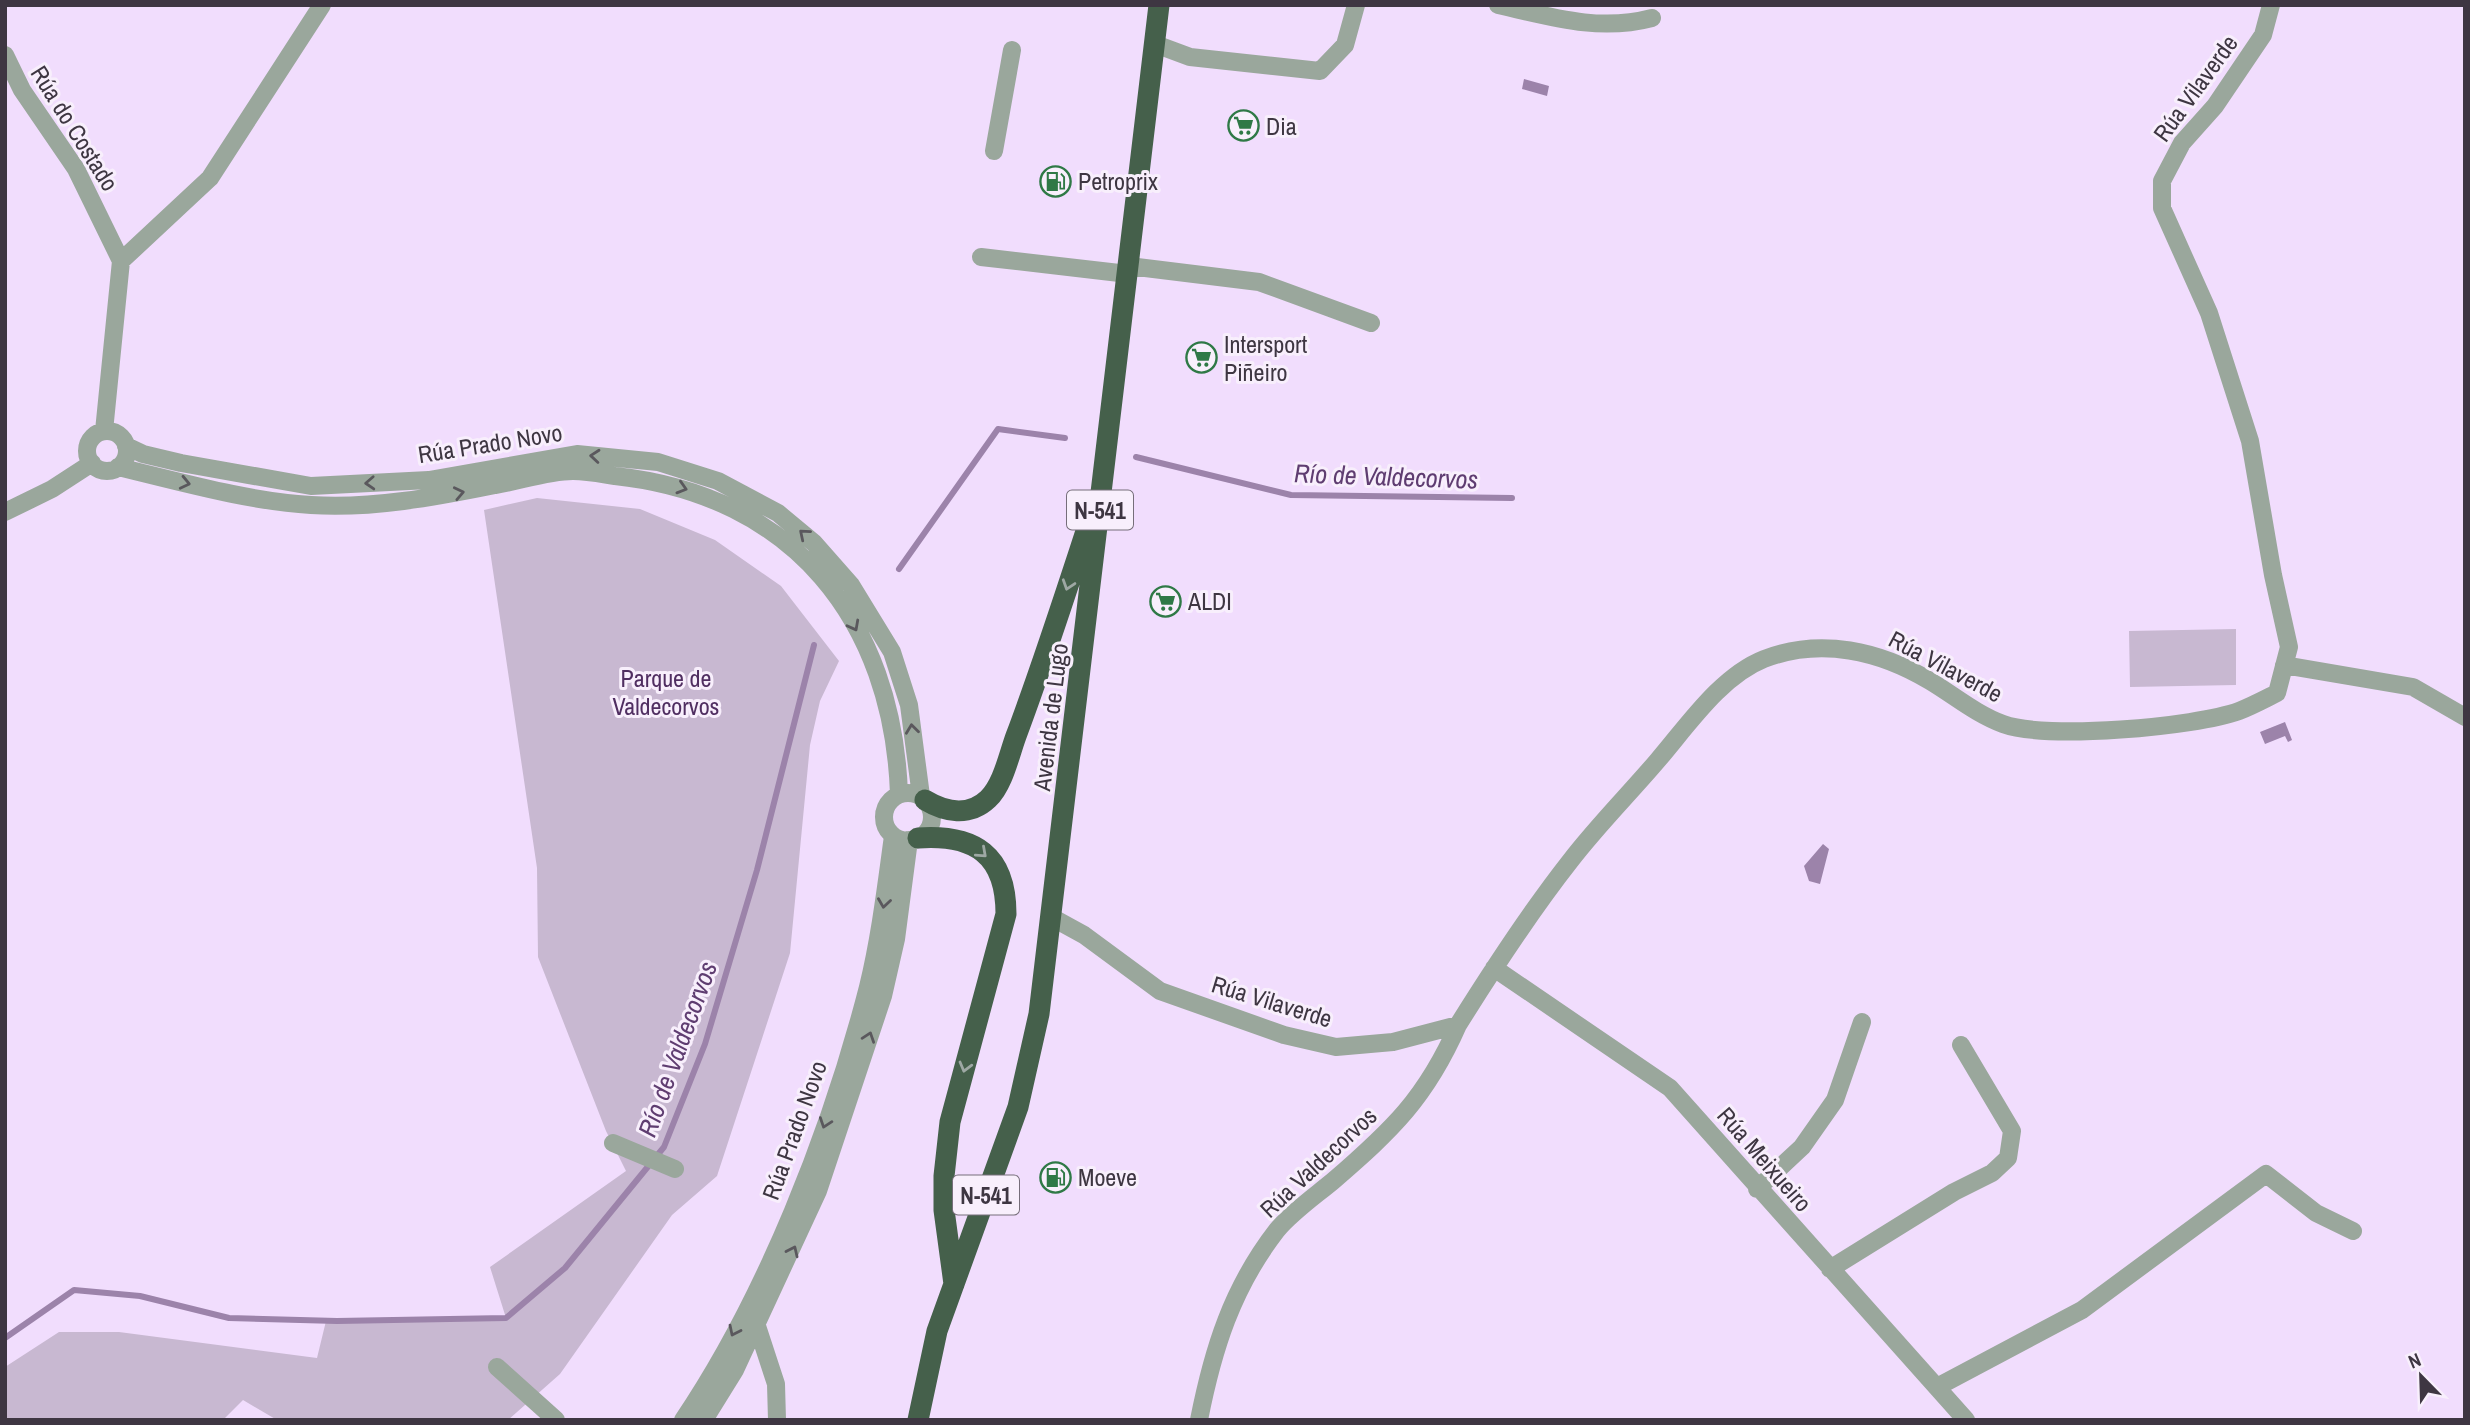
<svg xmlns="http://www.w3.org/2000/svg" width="2470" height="1425" font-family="'Archivo Narrow',sans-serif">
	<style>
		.green { fill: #c8b8d1 }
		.water { fill: #9c83aa }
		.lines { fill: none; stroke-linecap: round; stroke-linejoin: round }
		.stream { stroke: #9c83aa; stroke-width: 6 }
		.street { stroke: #9aa79c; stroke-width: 18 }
		.highway { stroke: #45604b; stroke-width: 21 }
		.oneway { stroke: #5a585d }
		.oneway2 { stroke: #9ea8a4 }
		.labels { text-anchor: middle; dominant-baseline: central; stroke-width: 6; stroke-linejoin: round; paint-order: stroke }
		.shield { fill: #f8effc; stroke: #766e7a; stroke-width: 2 }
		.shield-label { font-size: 23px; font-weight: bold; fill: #3e3642 }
		.street-label { font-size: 24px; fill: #3e3642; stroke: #f8effc }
		.poi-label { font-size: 24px; fill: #3e3642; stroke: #f8effc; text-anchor: start }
		.park-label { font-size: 24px; fill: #502e61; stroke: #f8effc }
		.water-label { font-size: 26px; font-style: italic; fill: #5f3d71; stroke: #f8effc }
	</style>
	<rect width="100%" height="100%" fill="#f1ddfd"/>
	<path class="green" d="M 537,498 L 640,509 L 715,540 L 781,586 L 839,661 L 820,701 L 810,745 L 790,953 L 717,1176 L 672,1215 L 560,1374 L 508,1420 L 277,1420 L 243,1400 L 223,1420 L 5,1420 L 5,1367 L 59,1332 L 119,1332 L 317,1358 L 326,1321 L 506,1318 L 490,1267 L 626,1171 L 606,1131 L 538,957 L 537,868 L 484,510 Z
		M 2236,629 L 2236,685 L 2130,687 L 2129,631 Z"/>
	<path class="water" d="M 1524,79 L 1549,86 L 1547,96 L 1522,89 Z
		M 2285,722 L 2292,740 L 2288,742 L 2285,736 L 2265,744 L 2260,732 Z
		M 1823,844 L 1829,849 L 1820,884 L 1809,881 L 1804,866 Z"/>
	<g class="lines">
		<path class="stream" d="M 1136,457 L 1291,495 L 1512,498
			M 899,569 L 998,429 L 1065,438
			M 5,1338 L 74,1290 L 140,1296 L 229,1318 L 337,1321 L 506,1318 L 565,1268 L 664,1147 L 705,1044 L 757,870 L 814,645"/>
		<path class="street" d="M 1498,5 C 1551,17 1599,32 1652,18
			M 1155,44 L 1190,57 L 1320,71 L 1345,45 L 1356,5
			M 5,55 L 22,90 L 76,169 L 121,261 L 104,431
			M 994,151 L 1012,50
			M 981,257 L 1128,274
			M 121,261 L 210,178 L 322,5
			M 1129,266 L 1259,282 L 1371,323
			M87 451a20 20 0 1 1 40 0a20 20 0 1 1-40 0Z
			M 126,446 L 143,454 L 181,463 L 311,486 L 429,480 L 577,454 L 658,462 L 718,481 L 778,513 L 814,543 L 851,585 L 892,652 L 909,705 L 921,796
			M 118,467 C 181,482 247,501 311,505 C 371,509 436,497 495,485 C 520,481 548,471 573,471 C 587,471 602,474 615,476 C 793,495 893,620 899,794
			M 5,512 L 52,489 L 92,463
			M 2284,665 L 2413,687 L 2465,717
			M884 817a24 24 0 1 1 48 0a24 24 0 1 1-48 0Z
			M 1053,918 L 1084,935 L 1160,991 L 1284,1035 L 1336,1047 L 1393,1042 L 1458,1025 C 1493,969 1530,912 1571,860 C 1598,825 1630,793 1658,760 C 1688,725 1721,676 1764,659 C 1821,637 1880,651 1930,681 C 1955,696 1976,714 2003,724 C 2046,740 2195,727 2239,711 C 2252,706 2265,699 2277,693 L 2289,647 L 2273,575 L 2250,441 L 2209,313 L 2162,208 L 2162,181 L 2182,143 L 2215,106 L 2263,35 L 2271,5
			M 1494,968 L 1670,1088 L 1966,1420
			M 613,1143 L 675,1169
			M 1757,1189 L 1802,1147 L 1835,1100 L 1862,1022
			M 1830,1269 L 1954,1192 L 1992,1173 L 2008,1158 L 2012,1131 L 1961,1045
			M 757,1326 L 776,1384 L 777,1420
			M 497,1367 L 556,1420
			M 1937,1387 L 2082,1310 L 2266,1174 L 2316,1213 L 2353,1231
			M 683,1420 C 766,1297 831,1131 868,987 C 880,938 886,887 893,836
			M 704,1420 L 735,1370 L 818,1191 L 883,996 L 896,939 L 909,840
			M 1199,1420 C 1213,1349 1232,1288 1277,1230 C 1292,1212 1315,1196 1333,1181 C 1392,1130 1426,1098 1458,1025"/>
		<path class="highway" d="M 925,800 C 945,812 969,817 988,799 C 1003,785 1009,755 1016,736 C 1043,664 1066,592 1090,519
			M 918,838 C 975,834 1006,855 1006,914 L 950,1122 L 944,1176 L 944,1210 L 954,1284
			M 918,1420 L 937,1331 L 1018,1107 L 1039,1014 L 1159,5"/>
	</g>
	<defs><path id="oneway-chevron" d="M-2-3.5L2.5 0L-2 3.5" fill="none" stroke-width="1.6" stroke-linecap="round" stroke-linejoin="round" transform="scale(1.75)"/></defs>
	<g class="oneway">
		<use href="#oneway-chevron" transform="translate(595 456) rotate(-175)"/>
		<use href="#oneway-chevron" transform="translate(185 483) rotate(13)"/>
		<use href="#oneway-chevron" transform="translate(370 483) rotate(177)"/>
		<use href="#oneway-chevron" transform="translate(682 488) rotate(17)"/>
		<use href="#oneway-chevron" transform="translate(459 493) rotate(-12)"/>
		<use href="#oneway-chevron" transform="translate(804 534) rotate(-140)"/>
		<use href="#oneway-chevron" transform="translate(854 626) rotate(62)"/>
		<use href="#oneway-chevron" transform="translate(912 729) rotate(-97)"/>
		<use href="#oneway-chevron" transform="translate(884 903) rotate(98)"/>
		<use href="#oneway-chevron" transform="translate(869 1037) rotate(-71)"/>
		<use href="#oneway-chevron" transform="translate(825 1123) rotate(109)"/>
		<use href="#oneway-chevron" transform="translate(793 1251) rotate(-65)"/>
		<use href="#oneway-chevron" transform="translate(734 1331) rotate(116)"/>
	</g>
	<g class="oneway2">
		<use href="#oneway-chevron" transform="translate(1068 585) rotate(108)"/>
		<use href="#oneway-chevron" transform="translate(982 853) rotate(42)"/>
		<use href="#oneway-chevron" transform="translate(965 1067) rotate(105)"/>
	</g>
	<defs>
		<symbol id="supermarket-ring" viewBox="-11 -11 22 22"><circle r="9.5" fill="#f8effc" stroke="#2f7946" stroke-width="1.5"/><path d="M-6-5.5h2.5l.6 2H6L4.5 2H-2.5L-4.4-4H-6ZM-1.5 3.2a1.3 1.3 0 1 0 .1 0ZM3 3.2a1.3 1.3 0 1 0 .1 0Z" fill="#2f7946"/></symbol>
		<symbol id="fuel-ring" viewBox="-11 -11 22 22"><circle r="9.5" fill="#f8effc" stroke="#2f7946" stroke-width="1.5"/><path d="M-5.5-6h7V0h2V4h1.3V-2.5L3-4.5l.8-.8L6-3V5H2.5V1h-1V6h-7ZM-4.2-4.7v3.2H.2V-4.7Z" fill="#2f7946"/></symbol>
	</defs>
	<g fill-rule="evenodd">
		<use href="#supermarket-ring" x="1226" y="108" width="35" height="35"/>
		<use href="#fuel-ring" x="1038" y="164" width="35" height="35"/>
		<use href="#supermarket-ring" x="1184" y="340" width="35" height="35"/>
		<use href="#supermarket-ring" x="1148" y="584" width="35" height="35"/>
		<use href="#fuel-ring" x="1038" y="1160" width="35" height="35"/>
	</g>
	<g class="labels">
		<g class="shield">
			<rect x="1067" y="490.5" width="66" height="39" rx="5"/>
			<rect x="953" y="1175.5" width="66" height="39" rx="5"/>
		</g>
		<g class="shield-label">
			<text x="1100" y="510">N-541</text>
			<text x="986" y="1195">N-541</text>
		</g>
		<g class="street-label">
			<text transform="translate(2195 88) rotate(-54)">Rúa Vilaverde</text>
			<text transform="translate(75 128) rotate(58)">Rúa do Costado</text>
			<text transform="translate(490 443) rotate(-9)">Rúa Prado Novo</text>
			<text transform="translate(1946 666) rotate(28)">Rúa Vilaverde</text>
			<text transform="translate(1050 717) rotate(-83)">Avenida de Lugo</text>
			<text transform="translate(1272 1001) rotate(17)">Rúa Vilaverde</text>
			<text transform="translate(794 1130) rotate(-70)">Rúa Prado Novo</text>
			<text transform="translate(1765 1159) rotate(49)">Rúa Meixueiro</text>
			<text transform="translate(1318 1162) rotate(-43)">Rúa Valdecorvos</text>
		</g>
		<g class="poi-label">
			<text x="1266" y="126">Dia</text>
			<text x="1078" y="181">Petroprix</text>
			<text x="1224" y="344">Intersport<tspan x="1224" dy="28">Piñeiro</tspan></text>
			<text x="1188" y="601">ALDI</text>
			<text x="1078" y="1177">Moeve</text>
		</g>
		<g class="park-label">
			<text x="666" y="678">Parque de<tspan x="666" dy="28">Valdecorvos</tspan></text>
		</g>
		<g class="water-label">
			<text transform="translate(1386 476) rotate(2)">Río de Valdecorvos</text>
			<text transform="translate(677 1049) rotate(-70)">Río de Valdecorvos</text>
		</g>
	</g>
	<rect width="2470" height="1425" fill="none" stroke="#3e3642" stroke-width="14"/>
	<g transform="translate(2421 1376) rotate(337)" stroke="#f8effc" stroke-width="5" paint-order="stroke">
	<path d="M0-5L12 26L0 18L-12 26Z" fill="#3e3642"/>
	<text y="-10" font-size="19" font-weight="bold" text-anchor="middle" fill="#3e3642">N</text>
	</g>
</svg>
